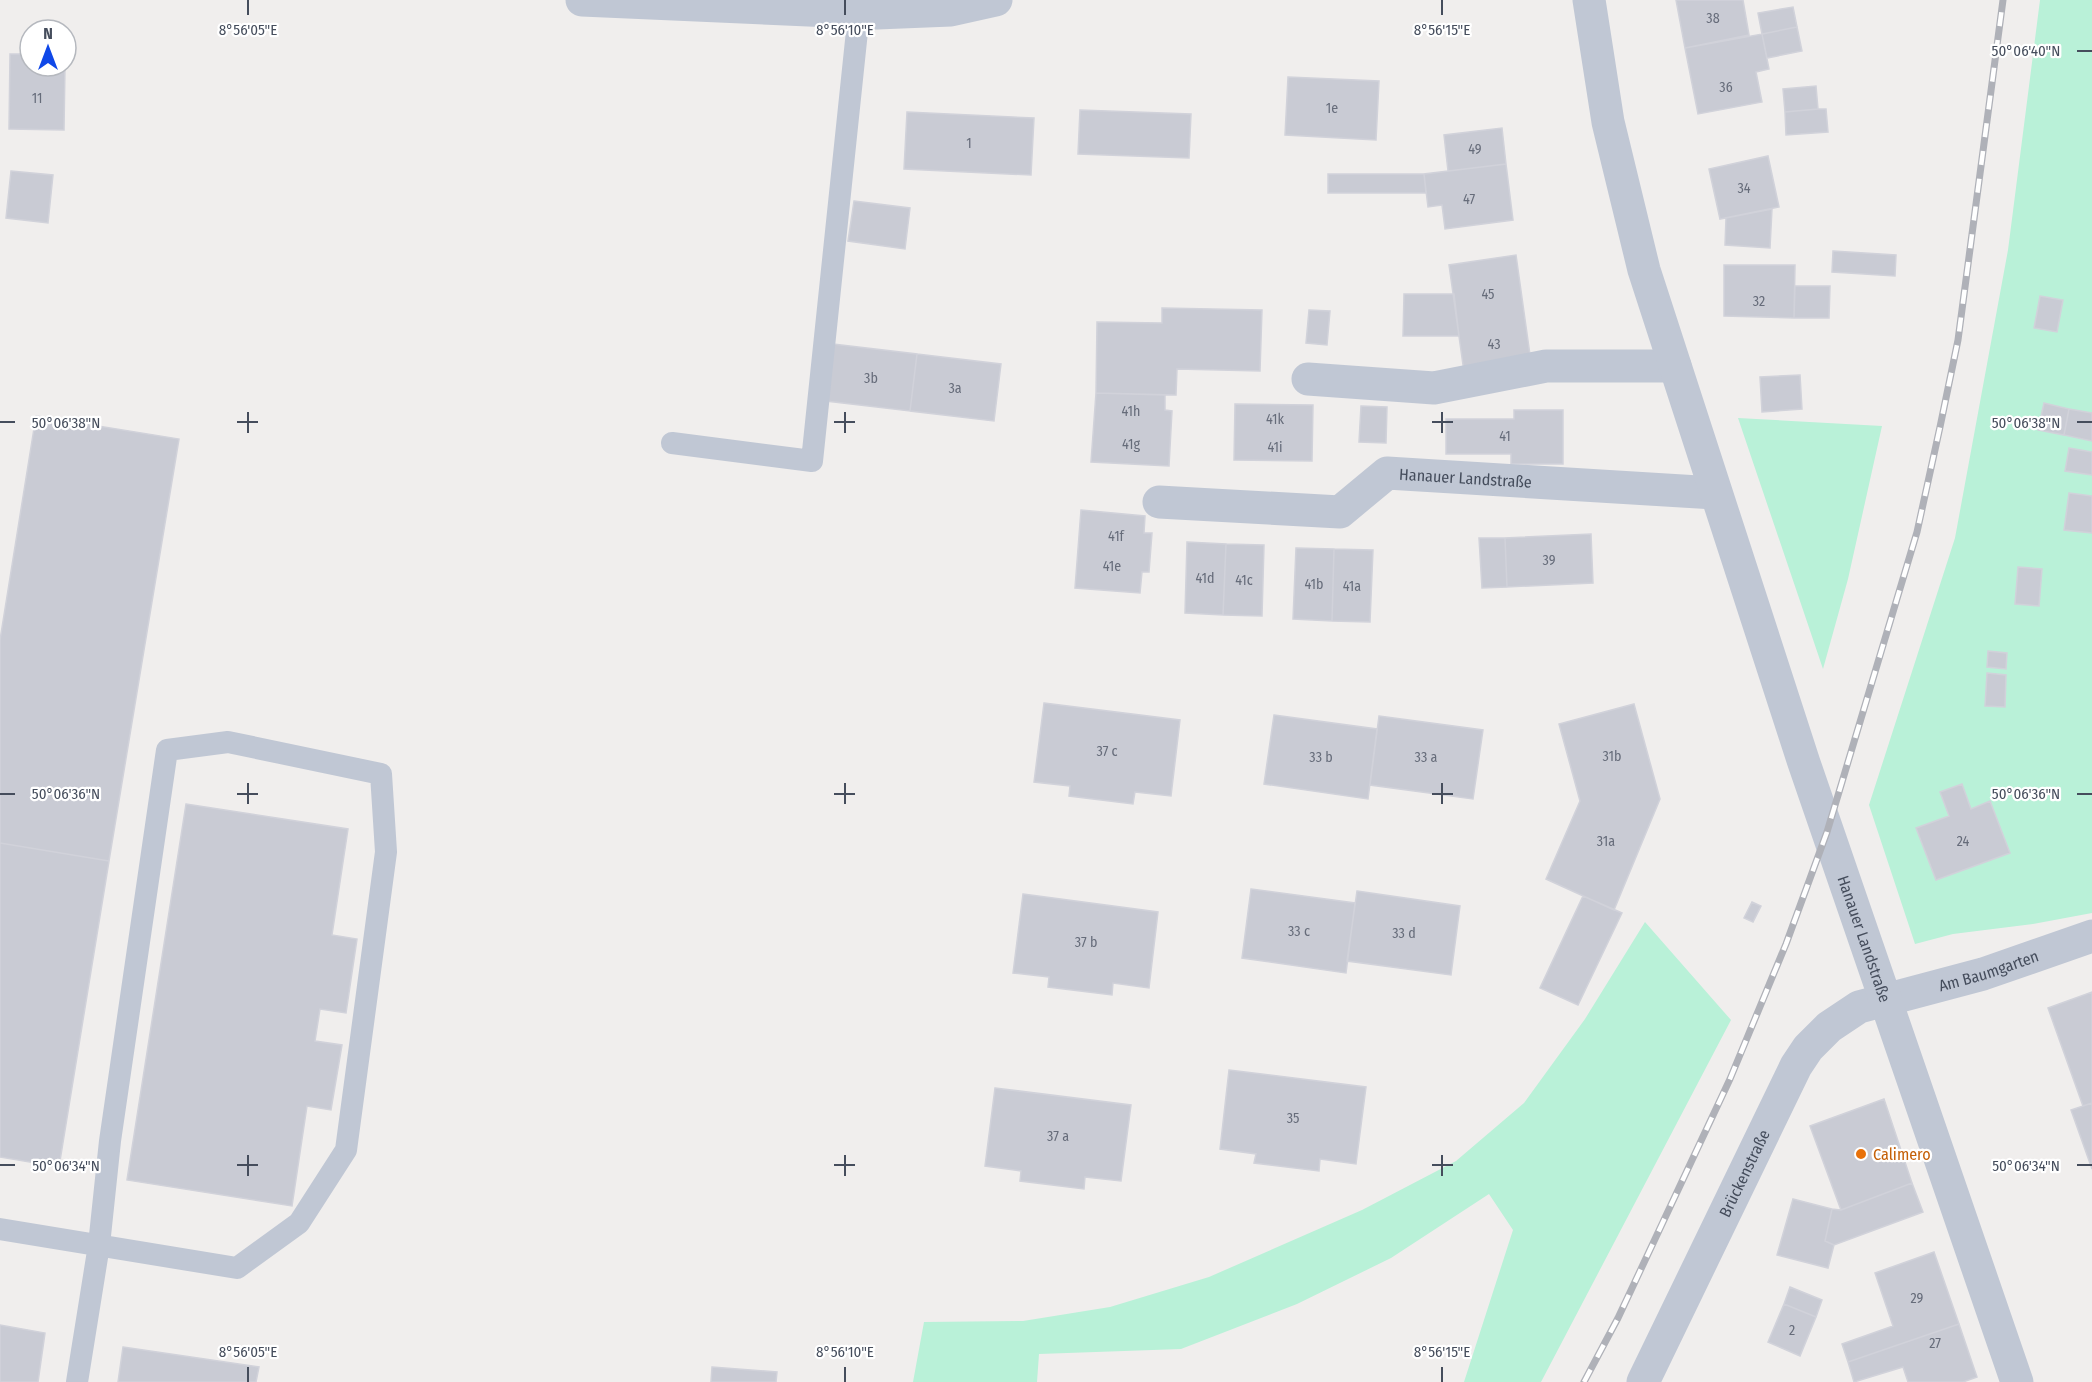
<svg xmlns="http://www.w3.org/2000/svg" width="2092" height="1382" font-family="'Fira Sans Condensed',sans-serif">
	<style>
		.green { fill: #b9f1d8 }
		.building { fill: #c9cbd4; stroke: #d1d2da; stroke-width: 1.5 }
		.lines { fill: none; stroke-linecap: round; stroke-linejoin: round }
		.service { stroke: #c0c7d4; stroke-width: 22 }
		.minor { stroke: #c0c7d4; stroke-width: 33 }
		.tertiary { stroke: #c0c7d4; stroke-width: 33 }
		.rail-casing { stroke: #afb1b8; stroke-width: 7 }
		.rail { stroke: #fff; stroke-width: 4.5; stroke-dasharray: 14; stroke-linecap: butt }
		.ticks { fill: none; stroke: #454d5c; stroke-width: 2 }
		.food-dot { fill: #e8710a; stroke: #fff; stroke-width: 2 }
		.labels { text-anchor: middle; dominant-baseline: central; stroke-width: 4.5; stroke-linejoin: round; paint-order: stroke }
		.number-label { font-size: 14px; fill: #666c7a }
		.street-label { font-size: 16px; fill: #454d5c; stroke: #fff }
		.food-label { font-size: 16px; fill: #c56008; stroke: #fff; text-anchor: start }
		.ticks-label { font-size: 15px; text-anchor: middle; fill: #454d5c; stroke: #fff; stroke-width: 4.5; stroke-linejoin: round; paint-order: stroke }
	</style>
	<rect width="100%" height="100%" fill="#f0eeed"/>
	<path class="green" d="M 2040,0 L 2092,0 L 2092,913 L 2033,924 L 1953,934 L 1915,944 L 1869,805 L 1955,538 L 2008,250 Z
		M 1738,418 L 1882,426 L 1848,579 L 1823,669 Z
		M 1645,922 L 1731,1020 L 1541,1382 L 1464,1382 L 1513,1230 L 1489,1194 L 1391,1258 L 1297,1304 L 1181,1349 L 1039,1354 L 1037,1382 L 913,1382 L 924,1322 L 1023,1321 L 1110,1307 L 1209,1277 L 1362,1210 L 1456,1161 L 1524,1103 L 1585,1019 Z"/>
	<path class="building" d="M 1676,0 L 1743,0 L 1749,35 L 1685,48 Z
		M 1793,7 L 1797,27 L 1762,34 L 1758,13 Z
		M 1797,27 L 1802,51 L 1767,58 L 1762,34 Z
		M 1762,34 L 1769,69 L 1756,72 L 1762,102 L 1698,114 L 1685,48 Z
		M 10,54 L 30,54 L 30,66 L 65,66 L 64,130 L 9,129 Z
		M 1288,77 L 1379,81 L 1376,140 L 1285,135 Z
		M 1816,86 L 1818,109 L 1785,112 L 1783,89 Z
		M 1818,109 L 1826,109 L 1828,132 L 1786,135 L 1785,112 Z
		M 1080,110 L 1191,114 L 1189,158 L 1078,154 Z
		M 907,112 L 1034,118 L 1031,175 L 904,169 Z
		M 1502,128 L 1506,164 L 1448,171 L 1444,135 Z
		M 1768,156 L 1779,207 L 1720,219 L 1709,169 Z
		M 1506,164 L 1513,220 L 1445,229 L 1442,205 L 1428,207 L 1424,174 Z
		M 11,171 L 53,175 L 48,223 L 6,218 Z
		M 1328,174 L 1424,174 L 1426,193 L 1328,193 Z
		M 854,201 L 910,208 L 905,249 L 848,241 Z
		M 1772,209 L 1770,248 L 1725,245 L 1726,218 Z
		M 1833,251 L 1896,255 L 1895,276 L 1832,272 Z
		M 1516,255 L 1531,362 L 1464,372 L 1449,265 Z
		M 1724,265 L 1795,265 L 1794,318 L 1724,316 Z
		M 1795,286 L 1830,286 L 1829,318 L 1794,318 Z
		M 1404,294 L 1454,294 L 1459,336 L 1403,336 Z
		M 2040,296 L 2063,300 L 2057,332 L 2034,328 Z
		M 1162,308 L 1262,310 L 1260,371 L 1177,369 L 1176,395 L 1096,393 L 1097,322 L 1162,323 Z
		M 1309,310 L 1330,311 L 1327,345 L 1306,343 Z
		M 833,344 L 917,354 L 910,411 L 826,401 Z
		M 917,354 L 1001,364 L 994,421 L 910,411 Z
		M 1800,375 L 1802,409 L 1762,412 L 1760,377 Z
		M 1096,393 L 1165,395 L 1165,410 L 1172,411 L 1169,466 L 1091,462 Z
		M 2044,403 L 2069,409 L 2064,435 L 2038,430 Z
		M 1235,404 L 1313,405 L 1312,461 L 1234,460 Z
		M 1361,406 L 1387,407 L 1386,443 L 1359,442 Z
		M 2069,409 L 2092,413 L 2092,441 L 2064,435 Z
		M 1514,410 L 1563,410 L 1563,464 L 1511,464 L 1511,454 L 1446,454 L 1446,419 L 1514,419 Z
		M 36,416 L 179,439 L 109,861 L 0,843 L 0,640 Z
		M 2069,448 L 2092,452 L 2092,475 L 2065,471 Z
		M 2069,493 L 2092,496 L 2092,533 L 2064,530 Z
		M 1081,510 L 1145,516 L 1144,533 L 1152,533 L 1149,572 L 1142,572 L 1140,593 L 1075,588 Z
		M 1591,534 L 1593,583 L 1507,587 L 1505,538 Z
		M 1479,538 L 1505,538 L 1507,587 L 1482,588 Z
		M 1187,542 L 1226,544 L 1223,615 L 1185,613 Z
		M 1226,544 L 1264,545 L 1262,616 L 1223,615 Z
		M 1296,548 L 1334,549 L 1332,621 L 1293,619 Z
		M 1334,549 L 1373,550 L 1370,622 L 1332,621 Z
		M 2018,567 L 2042,569 L 2039,606 L 2015,604 Z
		M 1988,651 L 2007,653 L 2006,669 L 1987,667 Z
		M 1987,673 L 2006,675 L 2005,707 L 1985,706 Z
		M 1044,703 L 1180,720 L 1171,796 L 1135,792 L 1133,804 L 1069,796 L 1070,786 L 1034,782 Z
		M 1634,704 L 1660,799 L 1614,910 L 1546,879 L 1580,801 L 1559,724 Z
		M 1274,715 L 1377,729 L 1368,799 L 1264,784 Z
		M 1379,716 L 1483,730 L 1473,799 L 1370,785 Z
		M 1962,784 L 1971,809 L 1990,801 L 2010,853 L 1936,880 L 1916,828 L 1949,816 L 1940,792 Z
		M 186,804 L 348,829 L 332,935 L 357,939 L 346,1013 L 320,1009 L 315,1041 L 342,1045 L 331,1110 L 307,1106 L 292,1206 L 127,1180 Z
		M 0,843 L 109,861 L 59,1167 L 0,1157 Z
		M 1251,889 L 1355,903 L 1346,973 L 1242,958 Z
		M 1357,891 L 1460,906 L 1451,975 L 1347,961 Z
		M 1023,894 L 1158,912 L 1149,988 L 1113,983 L 1112,995 L 1048,987 L 1049,977 L 1013,973 Z
		M 1583,896 L 1622,913 L 1578,1005 L 1540,988 Z
		M 1752,902 L 1761,906 L 1753,922 L 1744,918 Z
		M 2092,992 L 2092,1103 L 2083,1106 L 2048,1008 Z
		M 1229,1070 L 1366,1087 L 1356,1164 L 1320,1159 L 1319,1171 L 1254,1163 L 1256,1154 L 1220,1149 Z
		M 995,1088 L 1131,1105 L 1121,1181 L 1085,1177 L 1084,1189 L 1020,1181 L 1021,1171 L 985,1166 Z
		M 1884,1099 L 1912,1183 L 1841,1210 L 1810,1126 Z
		M 2092,1103 L 2092,1169 L 2071,1110 Z
		M 1912,1183 L 1923,1212 L 1834,1245 L 1825,1241 L 1832,1209 L 1841,1210 Z
		M 1793,1199 L 1832,1209 L 1825,1241 L 1834,1245 L 1828,1268 L 1777,1255 Z
		M 1934,1252 L 1959,1324 L 1848,1362 L 1842,1344 L 1893,1326 L 1875,1273 Z
		M 1790,1287 L 1822,1300 L 1816,1317 L 1784,1304 Z
		M 1784,1304 L 1816,1317 L 1800,1356 L 1768,1342 Z
		M 1959,1324 L 1977,1377 L 1963,1382 L 1908,1382 L 1903,1367 L 1854,1382 L 1848,1362 Z
		M 0,1325 L 45,1333 L 38,1382 L 0,1382 Z
		M 123,1347 L 259,1367 L 256,1382 L 118,1382 Z
		M 712,1367 L 777,1372 L 776,1382 L 711,1382 Z"/>
	<g class="lines">
		<path class="service" d="M 672,443 L 812,461 L 859,12
			M 0,1229 L 237,1268 L 299,1223 L 346,1150 L 386,852 L 381,774 L 228,742 L 167,750 L 110,1141 L 99,1245 L 77,1382"/>
		<g class="minor">
			<path d="M 582,0 L 877,13 L 951,10 L 996,0"/>
			<path d="M 1308,379 L 1434,388 L 1546,366 L 1675,366"/>
			<path id="s1" d="M 1159,502 L 1340,512 L 1387,473 L 1715,493"/>
			<path id="s2" d="M 1643,1382 L 1796,1066 L 1808,1048 L 1829,1027 L 1859,1007 L 1983,974 L 2092,936"/>
		</g>
		<path class="tertiary" id="s3" d="M 1589,0 L 1608,122 L 1644,270 L 1804,763 L 2017,1382"/>
		<defs>
			<path id="rail" d="M 1584,1382 L 1618,1318 L 1730,1079 L 1786,944 L 1827,832 L 1917,532 L 1940,427 L 1958,340 L 2003,0"/>
		</defs>
		<use href="#rail" class="rail-casing"/>
		<use href="#rail" class="rail"/>
	</g>
	<path class="ticks" d="M 248,0 L 248,15M 845,0 L 845,15M 1442,0 L 1442,15M 2077,51 L 2092,51M 248,412 L 248,433M 845,412 L 845,433M 1442,412 L 1442,433M 0,422 L 15,422M 237,422 L 258,422M 834,422 L 855,422M 1432,422 L 1453,422M 2077,422 L 2092,422M 248,783 L 248,804M 845,783 L 845,804M 1442,783 L 1442,804M 0,794 L 15,794M 237,794 L 258,794M 834,794 L 855,794M 1432,794 L 1453,794M 2077,794 L 2092,794M 248,1155 L 248,1176M 845,1155 L 845,1176M 1442,1155 L 1442,1176M 0,1165 L 15,1165M 237,1165 L 258,1165M 834,1165 L 855,1165M 1432,1165 L 1453,1165M 2077,1165 L 2092,1165M 248,1367 L 248,1382M 845,1367 L 845,1382M 1442,1367 L 1442,1382"/>
	<circle class="food-dot" cx="1861" cy="1154" r="6"/>
	<g class="labels">
		<g class="number-label">
			<text x="1713" y="18">38</text>
			<text x="1726" y="87">36</text>
			<text x="37" y="98">11</text>
			<text x="1332" y="108">1e</text>
			<text x="969" y="143">1</text>
			<text x="1475" y="149">49</text>
			<text x="1744" y="188">34</text>
			<text x="1469" y="199">47</text>
			<text x="1488" y="294">45</text>
			<text x="1759" y="301">32</text>
			<text x="1494" y="344">43</text>
			<text x="871" y="378">3b</text>
			<text x="955" y="388">3a</text>
			<text x="1131" y="411">41h</text>
			<text x="1275" y="419">41k</text>
			<text x="1505" y="436">41</text>
			<text x="1131" y="444">41g</text>
			<text x="1275" y="447">41i</text>
			<text x="1116" y="536">41f</text>
			<text x="1549" y="560">39</text>
			<text x="1112" y="566">41e</text>
			<text x="1205" y="578">41d</text>
			<text x="1244" y="580">41c</text>
			<text x="1314" y="584">41b</text>
			<text x="1352" y="586">41a</text>
			<text x="1107" y="751">37 c</text>
			<text x="1612" y="756">31b</text>
			<text x="1321" y="757">33 b</text>
			<text x="1426" y="757">33 a</text>
			<text x="1606" y="841">31a</text>
			<text x="1963" y="841">24</text>
			<text x="1299" y="931">33 c</text>
			<text x="1404" y="933">33 d</text>
			<text x="1086" y="942">37 b</text>
			<text x="1293" y="1118">35</text>
			<text x="1058" y="1136">37 a</text>
			<text x="1917" y="1298">29</text>
			<text x="1792" y="1330">2</text>
			<text x="1935" y="1343">27</text>
		</g>
		<g class="street-label">
			<text stroke="none"><textPath href="#s1" startOffset="321">Hanauer Landstraße</textPath></text>
			<text stroke="none"><textPath href="#s3" startOffset="980">Hanauer Landstraße</textPath></text>
			<text stroke="none"><textPath href="#s2" startOffset="573">Am Baumgarten</textPath></text>
			<text stroke="none"><textPath href="#s2" startOffset="232">Brückenstraße</textPath></text>
		</g>
		<g class="food-label">
			<text x="1873" y="1154">Calimero</text>
		</g>
	</g>
	<g class="ticks-label">
		<text x="248" y="35">8°56'05"E</text>
		<text x="845" y="35">8°56'10"E</text>
		<text x="1442" y="35">8°56'15"E</text>
		<text x="2026" y="56">50°06'40"N</text>
		<text x="66" y="428">50°06'38"N</text>
		<text x="2026" y="428">50°06'38"N</text>
		<text x="66" y="799">50°06'36"N</text>
		<text x="2026" y="799">50°06'36"N</text>
		<text x="66" y="1171">50°06'34"N</text>
		<text x="2026" y="1171">50°06'34"N</text>
		<text x="248" y="1357">8°56'05"E</text>
		<text x="845" y="1357">8°56'10"E</text>
		<text x="1442" y="1357">8°56'15"E</text>
	</g>
	<g transform="translate(48 48)"><circle r="28" fill="#ffffff" stroke="#b5b8be" stroke-width="1.5"/>
	<path d="M0-4.5L10 22L0 15L-10 22Z" fill="#0f48e8"/>
	<text y="-9" font-size="16" font-weight="bold" text-anchor="middle" fill="#454d5c">N</text>
	</g>
</svg>
